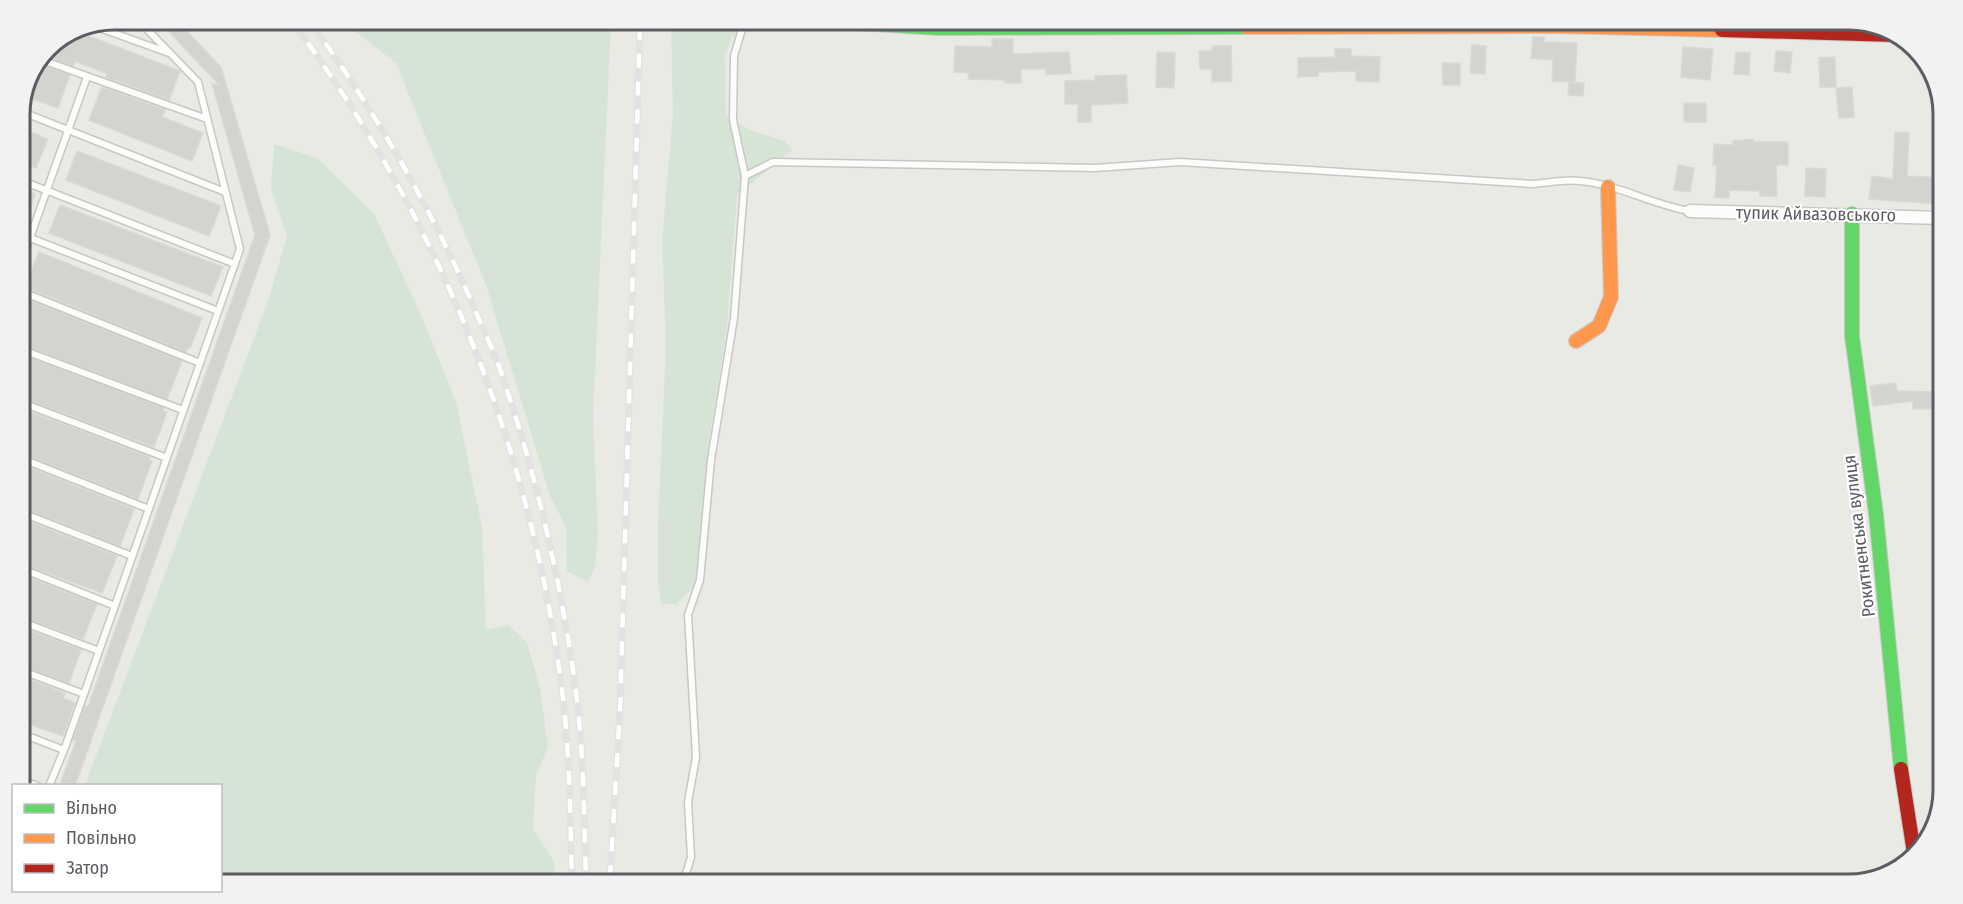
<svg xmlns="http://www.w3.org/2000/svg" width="1963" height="904" font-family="'Fira Sans Condensed',sans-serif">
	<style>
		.green { fill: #d5e4d5 }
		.building { fill: #d4d3d0; stroke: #d9d9d4; stroke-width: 1.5 }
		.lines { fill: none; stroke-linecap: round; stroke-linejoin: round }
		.lane-casing { stroke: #c7c7c5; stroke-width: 9 }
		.street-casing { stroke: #c7c7c5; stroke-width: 15 }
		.fast-casing { stroke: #c8c8c8; stroke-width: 16 }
		.slow-casing { stroke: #c8c8c8; stroke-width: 16 }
		.jam-casing { stroke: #c8c8c8; stroke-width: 16 }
		.lane { stroke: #fcfcfb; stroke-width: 6 }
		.street { stroke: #fcfcfb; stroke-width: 12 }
		.fast { stroke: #63d668; stroke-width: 14 }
		.slow { stroke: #ff974d; stroke-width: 14 }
		.jam { stroke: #b3261e; stroke-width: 14 }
		.rail-casing { stroke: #e2e2e2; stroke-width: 7 }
		.rail { stroke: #fff; stroke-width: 4.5; stroke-dasharray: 14; stroke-linecap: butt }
		.labels { text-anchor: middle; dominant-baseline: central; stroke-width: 4.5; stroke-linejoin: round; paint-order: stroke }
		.street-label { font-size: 18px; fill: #5b5d62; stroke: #fff }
		.rim { fill: none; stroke: #5b5d62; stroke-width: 3 }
	</style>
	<rect width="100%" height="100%" fill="#eaeae5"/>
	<path class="green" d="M 340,20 L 611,22 L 593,416 L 598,536 L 595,566 L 588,582 L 567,571 L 566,527 L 550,496 L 487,288 L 396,63 Z
		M 671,22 L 749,22 L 732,37 L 725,57 L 726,116 L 752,131 L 785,141 L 792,150 L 737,195 L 727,328 L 709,442 L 696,580 L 692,589 L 676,604 L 661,604 L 658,581 L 658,524 L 666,344 L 662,241 L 673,114 Z
		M 274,144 L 317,158 L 374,214 L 418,308 L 456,402 L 482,527 L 486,630 L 508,625 L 527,642 L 540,689 L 548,747 L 536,775 L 533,829 L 554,861 L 555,879 L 221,878 L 220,786 L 85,785 L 268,301 L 287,236 L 271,189 Z"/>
	<path class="building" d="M 158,20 L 176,20 L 221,67 L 270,235 L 75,786 L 70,786 L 61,782 L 76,741 L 73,740 L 85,706 L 88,707 L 255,235 L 212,83 L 221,87 Z
		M 81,33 L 180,71 L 169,100 L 106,77 L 108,74 L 75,61 L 73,66 L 44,55 L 48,47 Z
		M 1533,37 L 1544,37 L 1544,42 L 1577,43 L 1575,82 L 1552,81 L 1553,60 L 1531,58 Z
		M 992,39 L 1013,39 L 1013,54 L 1069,52 L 1071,73 L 1046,75 L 1046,69 L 1021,69 L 1021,83 L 1005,83 L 1005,80 L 968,79 L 969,73 L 954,72 L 955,46 L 992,47 Z
		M 1472,45 L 1486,46 L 1485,74 L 1470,73 Z
		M 1212,46 L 1231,46 L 1232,81 L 1212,82 L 1212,69 L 1200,69 L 1199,51 L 1212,51 Z
		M 1683,47 L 1713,49 L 1710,80 L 1681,77 Z
		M 1335,49 L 1351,49 L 1351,56 L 1380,57 L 1379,82 L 1356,81 L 1356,71 L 1318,72 L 1318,76 L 1298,77 L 1298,58 L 1335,57 Z
		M 1776,51 L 1792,52 L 1790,73 L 1774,71 Z
		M 1157,52 L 1175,53 L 1174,88 L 1156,87 Z
		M 1736,52 L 1750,53 L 1749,75 L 1734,74 Z
		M 1835,57 L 1836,87 L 1820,87 L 1819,58 Z
		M 1442,63 L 1460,63 L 1460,85 L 1443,85 Z
		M 40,65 L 70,75 L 58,108 L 25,96 Z
		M 1126,75 L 1128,103 L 1091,105 L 1091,122 L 1078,122 L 1078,104 L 1065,104 L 1065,81 L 1095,80 L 1095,76 Z
		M 1569,82 L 1584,83 L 1583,96 L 1568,95 Z
		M 102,87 L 165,110 L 162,117 L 203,133 L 192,161 L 89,120 Z
		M 1852,87 L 1854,117 L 1839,118 L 1836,88 Z
		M 1684,103 L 1706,103 L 1706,122 L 1684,122 Z
		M 20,128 L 48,139 L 36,168 L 20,161 Z
		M 1895,132 L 1909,133 L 1907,176 L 1943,178 L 1942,204 L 1869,199 L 1872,176 L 1893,179 Z
		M 1753,139 L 1753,142 L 1788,142 L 1788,165 L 1776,165 L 1777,196 L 1760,196 L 1760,191 L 1729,190 L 1729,198 L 1715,197 L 1717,165 L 1713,165 L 1714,144 L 1733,145 L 1733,141 Z
		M 77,151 L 221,206 L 209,236 L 66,180 Z
		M 1678,165 L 1694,168 L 1690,192 L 1674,190 Z
		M 1806,168 L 1826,169 L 1825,197 L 1805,196 Z
		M 20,188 L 35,194 L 22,229 L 20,229 Z
		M 60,205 L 223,267 L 211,296 L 49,233 Z
		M 39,252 L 202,318 L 190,348 L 188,347 L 186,352 L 25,287 Z
		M 21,297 L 182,361 L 167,399 L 20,344 Z
		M 20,354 L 164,408 L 163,411 L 167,412 L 154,447 L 20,397 Z
		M 1896,383 L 1897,391 L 1934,392 L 1934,409 L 1913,409 L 1913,401 L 1873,406 L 1870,386 Z
		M 20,408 L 150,457 L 149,460 L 152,461 L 138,499 L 20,453 Z
		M 20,464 L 134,509 L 120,546 L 20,507 Z
		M 20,518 L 117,556 L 102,593 L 20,563 Z
		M 20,574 L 97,604 L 83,639 L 20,616 Z
		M 20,627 L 81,650 L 69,683 L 20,665 Z
		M 20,676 L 65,693 L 63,698 L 75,703 L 63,736 L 20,721 Z"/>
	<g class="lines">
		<defs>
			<path id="lane" d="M 97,27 L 169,53
				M 42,60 L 207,119
				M 20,111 L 225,192
				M 745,176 L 773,162 L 1095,168 L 1180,162 L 1533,184 C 1548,183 1565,179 1580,181 C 1618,184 1652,205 1690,211
				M 20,180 L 235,264
				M 20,234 L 218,311
				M 20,266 L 87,77
				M 20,291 L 200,363
				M 20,349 L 183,410
				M 20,402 L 167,458
				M 20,458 L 149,509
				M 20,512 L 132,556
				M 20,568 L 115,606
				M 20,621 L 99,651
				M 20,670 L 84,694 L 64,750 L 20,733
				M 84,694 L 240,249 L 198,82 L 138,20
				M 20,780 L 38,786
				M 49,786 L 64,750
				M 684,880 L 691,857 L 688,802 L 696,757 L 688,615 L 700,580 L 711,460 L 734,318 L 745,176 L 733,120 L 734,56 L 744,22"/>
			<path id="street" d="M 1690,211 L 1942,218"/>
			<path id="fast" d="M 858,23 L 938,28 L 1246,27
				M 1852,214 L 1852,336 L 1876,514 L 1901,769"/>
			<path id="slow" d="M 1246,27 L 1558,26 L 1722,30
				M 1576,341 L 1599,326 L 1611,297 L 1608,187"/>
			<path id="jam" d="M 1722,30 L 1896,35
				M 1901,769 L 1914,853"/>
		</defs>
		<use href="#lane" class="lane-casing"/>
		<use href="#street" class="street-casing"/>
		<use href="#fast" class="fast-casing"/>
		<use href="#slow" class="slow-casing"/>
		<use href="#jam" class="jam-casing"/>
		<use href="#lane" class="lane"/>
		<use href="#street" class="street"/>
		<use href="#fast" class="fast"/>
		<use href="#slow" class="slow"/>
		<use href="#jam" class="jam"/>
		<defs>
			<path id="rail" d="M 291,20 C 438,216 531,447 562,690 C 570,752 570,816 572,879
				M 309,20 C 375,111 432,209 476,312 C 484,332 494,351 501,372 C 537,477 563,589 577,700 C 584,759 584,820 586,879
				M 610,879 L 620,711 L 640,22"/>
		</defs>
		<use href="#rail" class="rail-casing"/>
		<use href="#rail" class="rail"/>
	</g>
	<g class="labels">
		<g class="street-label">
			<text transform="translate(1816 214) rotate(1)">тупик Айвазовського</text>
			<text transform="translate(1859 536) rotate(-97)">Рокитненська вулиця</text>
		</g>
	</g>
	<path d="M0 0H1963V904H0ZM114 30H1849A84 84 0 0 1 1933 114V790A84 84 0 0 1 1849 874H114A84 84 0 0 1 30 790V114A84 84 0 0 1 114 30Z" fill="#f2f2f2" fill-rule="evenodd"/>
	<path class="rim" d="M114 30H1849A84 84 0 0 1 1933 114V790A84 84 0 0 1 1849 874H114A84 84 0 0 1 30 790V114A84 84 0 0 1 114 30Z"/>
	<rect x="12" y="784" width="210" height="108" fill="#ffffff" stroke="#bdbec0" stroke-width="1.5"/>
	<rect x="24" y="804" width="30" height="9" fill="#63d668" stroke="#bdbec0" stroke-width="1.5"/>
	<text x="66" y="814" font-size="18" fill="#5b5d62">Вільно</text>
	<rect x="24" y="834" width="30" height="9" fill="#ff974d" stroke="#bdbec0" stroke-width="1.5"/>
	<text x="66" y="844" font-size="18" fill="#5b5d62">Повільно</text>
	<rect x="24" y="864" width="30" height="9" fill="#b3261e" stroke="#bdbec0" stroke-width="1.5"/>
	<text x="66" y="874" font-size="18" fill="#5b5d62">Затор</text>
</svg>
